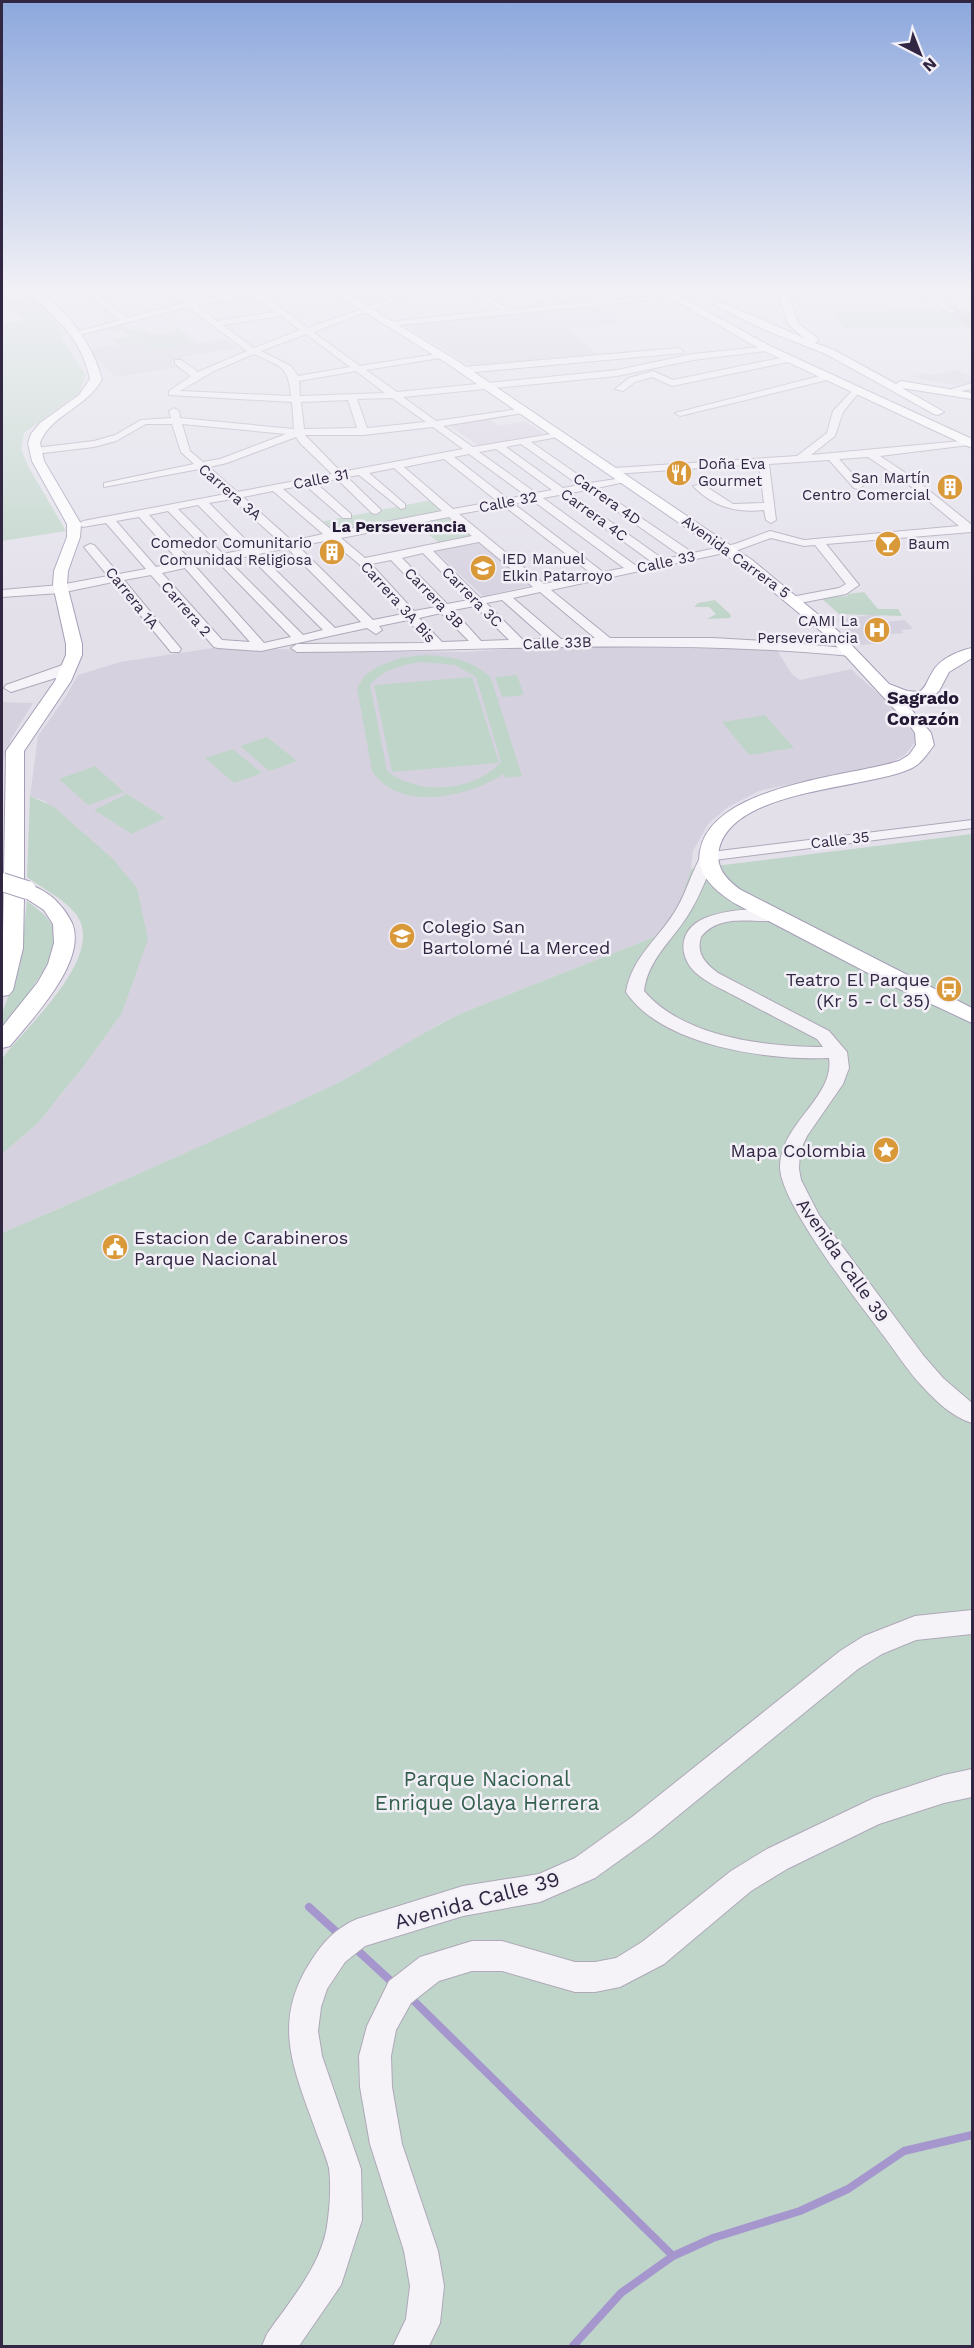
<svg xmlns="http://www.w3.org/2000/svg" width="974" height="2348" font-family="'Work Sans',sans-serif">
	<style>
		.built { fill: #d6d1df }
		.green { fill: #c0d5ca; fill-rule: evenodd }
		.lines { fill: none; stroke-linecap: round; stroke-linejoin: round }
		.stream { stroke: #a597cd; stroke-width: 8 }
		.minor-tunnel { stroke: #bfbbc9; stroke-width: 9; stroke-dasharray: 9 4.5; stroke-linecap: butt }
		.minor-casing { stroke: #aea8b8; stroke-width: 2 }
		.major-casing { stroke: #a69eb7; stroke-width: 2 }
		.minor { fill: #f5f3f8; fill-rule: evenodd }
		.major { fill: #fff; fill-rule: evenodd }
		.major-bridge-casing { stroke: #a69eb7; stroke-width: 20; stroke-linecap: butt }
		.major-bridge { stroke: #fff; stroke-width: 18 }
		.labels { text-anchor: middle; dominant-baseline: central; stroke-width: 5; stroke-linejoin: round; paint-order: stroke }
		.far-poi-label { font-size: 15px; fill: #312743; stroke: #f2eff7; text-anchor: start }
		.far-street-label { font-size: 15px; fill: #312743; stroke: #f2eff7 }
		.far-neighbourhood-label { font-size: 16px; font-weight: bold; fill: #241934; stroke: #f2eff7 }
		.far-quarter-label { font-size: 18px; font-weight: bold; fill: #241934; stroke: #f2eff7 }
		.poi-label { font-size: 18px; fill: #312743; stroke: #f2eff7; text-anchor: start }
		.street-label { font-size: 18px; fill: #312743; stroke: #f2eff7 }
		.near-park-label { font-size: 21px; fill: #33604c; stroke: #f2eff7 }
		.near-street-label { font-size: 21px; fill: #312743; stroke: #f2eff7 }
	</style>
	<rect width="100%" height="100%" fill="#e3e0ea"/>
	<path class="built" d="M 596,306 L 618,324 L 569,329 L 598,355 L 473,367 L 403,324 Z
		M 226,339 L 237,348 L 182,357 L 184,360 L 170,362 L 175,368 L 116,377 L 87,349 L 141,341 L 152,350 Z
		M 955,370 L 972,376 L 972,382 L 956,385 L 910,377 L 926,373 L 934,375 Z
		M 488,419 L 499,426 L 525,421 L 545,434 L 479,446 L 450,426 Z
		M 481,541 L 534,585 L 483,596 L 435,551 Z
		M 878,614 L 885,622 L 905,620 L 913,629 L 901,630 L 903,633 L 884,635 L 885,637 L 879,638 L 883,643 L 861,645 L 838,619 Z
		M 603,644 L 776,649 L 792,674 L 800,680 L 851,669 L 886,701 L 915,734 L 915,742 L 905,755 L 892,762 L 759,791 L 728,807 L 708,824 L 693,851 L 691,869 L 678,908 L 664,933 L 462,1013 L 439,1024 L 374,1064 L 327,1088 L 232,1133 L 2,1233 L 2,1154 L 38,1123 L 87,1062 L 122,1013 L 134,976 L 88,838 L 44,801 L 30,796 L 38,736 L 64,699 L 78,675 L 120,662 L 213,648 L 464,652 Z
		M 2,702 L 33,703 L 11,739 L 2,765 L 2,775 Z"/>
	<path class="green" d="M 2,296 L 34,297 L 66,335 L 61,338 L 86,375 L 79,393 L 24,433 L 21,449 L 29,468 L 66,531 L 2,541 L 2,324 L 25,320 L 10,309 L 2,307 Z
		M 966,310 L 972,311 L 972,327 L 843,328 L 834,312 Z
		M 124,326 L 129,331 L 139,328 L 154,335 L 177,332 L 174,328 L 177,327 L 196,343 L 152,350 L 141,341 L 116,344 L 112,340 L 130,337 L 123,330 L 111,332 L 107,329 Z
		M 431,500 L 444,511 L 333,533 L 320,522 Z
		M 447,513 L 476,537 L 441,545 L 412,520 Z
		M 864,592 L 878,609 L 898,609 L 902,616 L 839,614 L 821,598 L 848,596 L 847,594 Z
		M 715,600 L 731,615 L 730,618 L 707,619 L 716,614 L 709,607 L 694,607 L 698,603 Z
		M 424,655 C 450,656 471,659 491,678 L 522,776 L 505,778 L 504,774 C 468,797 399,813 372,771 L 357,688 L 365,675 L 379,666 L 400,658 ZM 422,662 L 455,665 L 476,677 L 501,762 C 473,792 419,796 387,771 L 370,685 C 383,669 402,665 422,662 Z
		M 517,675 L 524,695 L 502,697 L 495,677 Z
		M 472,677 L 499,763 L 392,772 L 374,685 Z
		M 765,715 L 794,748 L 749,755 L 722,722 Z
		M 267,737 L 297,761 L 269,771 L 240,746 Z
		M 233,749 L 262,773 L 234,783 L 205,758 Z
		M 95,766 L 124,792 L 88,805 L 59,779 Z
		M 127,794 L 165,818 L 132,834 L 94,810 Z
		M 30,796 L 54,807 L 113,859 L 137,888 L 148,939 L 122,1013 L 87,1062 L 38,1123 L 2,1154 L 2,1059 C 24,1028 109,955 75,913 C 64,899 42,888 27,877 Z
		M 972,834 L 972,2346 L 2,2346 L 2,1233 C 111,1186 219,1139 327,1088 C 374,1066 415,1035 462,1013 L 664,933 L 678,908 L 691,869 Z
		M 27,901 C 36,908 50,917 53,928 C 62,959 19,1004 2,1026 L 2,1013 L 20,965 Z"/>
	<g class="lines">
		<path class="stream" d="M 309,1907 L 341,1936
			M 355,1948 L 393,1983
			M 412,1999 L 673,2256
			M 573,2346 L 621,2293 L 673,2256 L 713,2238 L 800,2211 L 848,2189 L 904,2151 L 972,2135"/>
		<path class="minor-tunnel" d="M 952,311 L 972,323"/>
		<defs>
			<path id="minor" d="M 43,289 L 65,289 L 36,294 L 32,292 Z
				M 81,289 L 90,289 L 128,318 L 183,303 L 166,289 L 175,289 L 191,301 L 249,292 L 245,289 L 257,291 L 291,289 L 263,295 L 308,328 L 417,289 L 428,289 L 313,332 L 360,366 L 443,353 L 443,357 L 440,358 L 366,370 L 397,392 L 617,370 L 693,354 L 769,346 L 770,348 L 766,351 L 693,360 L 617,376 L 403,397 L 436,421 L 526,408 L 526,412 L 523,413 L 443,426 L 473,447 L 563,432 L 563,436 L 531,442 L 590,483 L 629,477 L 629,481 L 597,488 L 693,553 L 735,544 L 770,531 L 804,540 L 959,526 L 908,484 L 868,457 L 839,459 L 863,486 L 858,489 L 854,488 L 829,460 L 769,464 L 776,520 L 771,523 L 766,520 L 764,510 C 736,513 713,507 693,486 L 702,484 L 733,504 L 764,503 L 759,464 L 614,474 L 609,471 L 614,468 L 797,456 L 827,433 L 833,411 L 856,387 L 861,390 L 843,412 L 835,436 L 811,455 L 972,440 L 972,444 L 969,445 L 880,456 L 916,480 L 972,525 L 972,532 L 826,544 L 859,585 L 846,594 L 795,604 L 791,603 L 791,597 L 839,588 L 846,584 L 815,545 L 804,546 L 771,538 L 738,550 L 551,590 L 610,638 L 713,638 L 782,642 L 855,649 L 857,652 L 851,656 C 666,638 482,651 297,652 L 291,648 L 297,644 L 428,643 L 408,620 L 379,626 L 382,630 L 376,634 L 367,628 L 261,651 L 218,648 L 214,647 L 151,575 L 124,580 L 181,649 L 179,652 L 171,652 L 113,582 L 60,593 L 2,597 L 2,590 L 60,585 L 108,576 L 84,547 L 90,544 L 94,545 L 119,574 L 146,569 L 106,523 L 83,527 L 78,524 L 83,521 L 226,494 L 199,469 L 104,487 L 104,483 L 194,464 L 181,452 L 172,424 L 146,424 L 116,441 L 94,447 L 35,454 L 30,451 L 35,448 L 94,441 L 115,435 L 141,420 L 171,418 L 169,411 L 174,408 L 179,411 L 180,418 L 294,429 L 292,402 L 169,395 L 169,391 L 191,376 L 175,364 L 175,360 L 181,360 L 198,372 L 247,351 L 188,307 L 72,337 L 72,333 L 120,320 ZM 254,296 L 275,312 L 217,321 L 196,305 ZM 281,316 L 300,330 L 254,348 L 223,325 ZM 306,334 L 350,367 L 298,376 L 291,366 L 261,351 ZM 254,354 C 280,367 288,364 291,396 L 180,391 L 214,371 ZM 356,371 L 385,393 L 300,396 L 299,381 ZM 392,398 L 426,422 L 367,428 L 357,399 ZM 348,400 L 357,428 L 304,429 L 301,402 ZM 182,424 L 286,434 L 220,459 L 203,462 L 190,451 ZM 433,427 L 463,449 L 341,472 L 305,435 L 363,435 ZM 296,437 L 300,443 L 332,474 L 237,492 L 209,467 L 227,463 ZM 521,444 L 579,485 L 563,488 L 506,447 ZM 496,449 L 552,490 L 536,493 L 479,452 ZM 469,454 L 525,495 L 508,499 L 454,457 ZM 444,459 L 497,501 L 453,509 L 404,467 ZM 394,468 L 442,511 L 334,532 L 283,489 L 305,485 L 343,518 L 351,518 L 351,514 L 316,483 L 337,479 L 372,513 L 376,514 L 381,511 L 380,509 L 347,477 L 359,475 L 401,509 L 405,508 L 405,504 L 369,473 ZM 587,490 L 681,556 L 663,559 L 570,493 ZM 273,491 L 323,534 L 292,541 L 243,497 ZM 559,495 L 652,562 L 635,565 L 543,498 ZM 232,499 L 281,543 L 254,548 L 209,503 ZM 532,500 L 624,568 L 603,572 L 514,504 ZM 198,505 L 243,550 L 223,554 L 178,509 ZM 504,506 L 592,574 L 544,584 L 459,514 ZM 168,511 L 212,556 L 190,560 L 149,515 ZM 139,517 L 180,562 L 156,567 L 116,521 ZM 449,517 L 472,536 L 365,558 L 341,538 ZM 330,540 L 359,564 L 403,614 L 373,620 L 298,546 ZM 479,542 L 533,587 L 480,598 L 433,551 ZM 287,548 L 361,622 L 335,628 L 259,554 ZM 423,553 L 469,600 L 447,604 L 402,558 ZM 249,556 L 323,630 L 303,635 L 228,560 ZM 391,560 L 436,607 L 414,611 L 371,564 ZM 218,562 L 291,637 L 264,643 L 195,566 ZM 185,568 L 250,642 L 222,640 L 162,573 ZM 540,592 L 595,638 L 561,639 L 513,598 ZM 502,600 L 546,639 L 523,640 L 486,603 ZM 475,606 L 509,640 L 481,641 L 453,610 ZM 441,613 L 469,641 L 442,642 L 419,618 Z
				M 527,289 L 536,289 L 555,305 L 673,294 L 677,296 L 673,298 L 388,326 L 384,324 L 388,322 L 501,310 L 476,295 L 476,291 L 479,291 L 511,310 L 547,306 Z
				M 912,289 L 921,289 L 956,311 L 949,313 Z
				M 679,348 L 683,351 L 682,353 L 464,373 L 460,370 L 464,367 Z
				M 790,356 L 793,357 L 793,361 L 672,386 L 652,377 L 635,382 L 623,391 L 615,389 L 629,378 L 653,371 L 673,380 Z
				M 828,374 L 833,377 L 831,379 L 680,416 L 675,413 Z
				M 972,383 L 972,389 L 956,392 L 951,389 Z
				M 71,662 L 77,666 L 62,676 L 11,692 L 4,688 L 6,685 Z
				M 972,820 L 972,828 L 714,860 C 706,879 699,898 688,915 C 672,941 648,959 644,991 C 683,1037 765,1047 823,1047 L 817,1039 C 790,1025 763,1011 735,996 C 722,989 707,983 696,973 C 677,955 679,929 705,918 C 728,909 758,907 782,913 L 784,916 C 773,930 723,907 701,937 C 696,954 705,963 718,973 L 829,1031 L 847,1052 L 849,1068 L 843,1084 L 807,1136 L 800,1151 L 799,1169 L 801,1180 L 819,1215 L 923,1355 L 943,1378 L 972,1403 L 972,1423 C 952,1417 936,1401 922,1386 C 907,1370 896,1352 883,1335 C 859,1303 779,1202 780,1166 C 781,1123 835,1097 829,1058 C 769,1061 662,1046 626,992 C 632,956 660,938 677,908 C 687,891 692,870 703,853 Z
				M 972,1610 L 972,1634 L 916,1640 L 882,1654 L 858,1669 L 652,1837 L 595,1878 L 540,1902 L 463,1916 L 365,1946 L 345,1962 L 327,1989 L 321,2007 L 318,2031 L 322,2056 L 361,2169 L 362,2220 L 341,2285 L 299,2346 L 262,2346 L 267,2334 C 291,2299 324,2263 328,2219 C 330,2204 331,2183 329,2168 C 326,2157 321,2145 317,2134 C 295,2071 270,2024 311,1961 C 323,1942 336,1928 357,1919 L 463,1886 L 539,1874 L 575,1858 L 632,1817 L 840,1651 L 864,1636 L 915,1616 Z
				M 972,1769 L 972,1797 L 944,1803 L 879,1824 L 787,1869 L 751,1891 L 664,1964 L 620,1987 L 595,1992 L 575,1992 L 502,1971 L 472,1971 L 439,1981 L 411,2003 L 396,2030 L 391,2056 L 392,2087 L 402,2144 L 438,2251 L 444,2286 L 440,2323 L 429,2346 L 393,2346 L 406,2319 L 410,2286 L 404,2251 L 370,2144 L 360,2087 L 359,2056 L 367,2026 L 389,1981 L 420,1957 L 472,1941 L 502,1941 L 575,1962 L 595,1962 L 616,1958 L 642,1942 L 731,1871 L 767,1849 L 874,1798 L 944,1775 Z"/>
			<path id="major" d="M 25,289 L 36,289 C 66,309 93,344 102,379 C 87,408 50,415 40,443 L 44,461 L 81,524 L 80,537 L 68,571 L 67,585 L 82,644 L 82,655 L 71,681 L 24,751 L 24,885 C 35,884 52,895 59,904 C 64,909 69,917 72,923 C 88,961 32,1019 10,1046 L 2,1048 L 2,1027 L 38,982 L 48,964 L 54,943 L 53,924 L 44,910 L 24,897 L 23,948 L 13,990 L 9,995 L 2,996 L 6,751 L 55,681 L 66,655 L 66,644 L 53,585 L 54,571 L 67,537 L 67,524 L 32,461 L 28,443 L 31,434 L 40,423 L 79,395 L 90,379 C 81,335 54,318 25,289 Z
				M 328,289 L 339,289 L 456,360 L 752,560 L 838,631 L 889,684 L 907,691 L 919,692 C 927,687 927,680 932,673 C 939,659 958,651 972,648 L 972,658 L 949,672 L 939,691 L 930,699 L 919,702 L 904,701 L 931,733 L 934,745 C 927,754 922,763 912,768 C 866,790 733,788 719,849 C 715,868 727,880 741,890 L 972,1008 L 972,1023 L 891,985 L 736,904 C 718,893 695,875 700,851 C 712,785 847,777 899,761 L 909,755 L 916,745 L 915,733 L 911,727 L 828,637 L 742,566 L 448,364 Z
				M 655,289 L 667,289 L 770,346 L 972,439 L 972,448 L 762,350 Z
				M 777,289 L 787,289 L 798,323 L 817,338 L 818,340 L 815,343 L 834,350 L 896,384 L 901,381 L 972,393 L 972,399 L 902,388 L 944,412 L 938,415 L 934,414 L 826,354 L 765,330 L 714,305 L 723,303 L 804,338 L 788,324 Z"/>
		</defs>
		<use href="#minor" class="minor-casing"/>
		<use href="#major" class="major-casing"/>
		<use href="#minor" class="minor"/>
		<use href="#major" class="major"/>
		<defs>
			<path id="major-bridge" d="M 2,882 L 27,890"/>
		</defs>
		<use href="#major-bridge" class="major-bridge-casing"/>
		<use href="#major-bridge" class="major-bridge"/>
	</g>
	<linearGradient id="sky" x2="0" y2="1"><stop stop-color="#8da8dd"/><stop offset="0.47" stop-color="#f2f1f6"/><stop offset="1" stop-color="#f2f1f6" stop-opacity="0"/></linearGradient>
	<rect width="974" height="618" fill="url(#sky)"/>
	<defs>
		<symbol id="restaurant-disc" viewBox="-11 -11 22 22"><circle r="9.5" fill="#da9939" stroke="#f2eff7"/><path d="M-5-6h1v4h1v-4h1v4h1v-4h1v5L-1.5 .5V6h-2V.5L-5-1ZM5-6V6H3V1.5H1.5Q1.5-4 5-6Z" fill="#fff"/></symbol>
		<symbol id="building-disc" viewBox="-11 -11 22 22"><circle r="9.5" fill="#da9939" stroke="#f2eff7"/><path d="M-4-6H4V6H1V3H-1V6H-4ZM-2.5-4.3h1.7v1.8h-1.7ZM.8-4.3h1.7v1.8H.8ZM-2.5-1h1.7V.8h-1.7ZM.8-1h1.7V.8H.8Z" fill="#fff"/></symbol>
		<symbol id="bar-disc" viewBox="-11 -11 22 22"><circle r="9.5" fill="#da9939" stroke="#f2eff7"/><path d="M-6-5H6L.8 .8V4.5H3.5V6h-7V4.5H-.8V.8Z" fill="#fff"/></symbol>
		<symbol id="school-disc" viewBox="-11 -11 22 22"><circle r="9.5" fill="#da9939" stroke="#f2eff7"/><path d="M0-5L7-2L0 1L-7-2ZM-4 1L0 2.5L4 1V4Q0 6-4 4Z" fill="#fff"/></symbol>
		<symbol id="hospital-disc" viewBox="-11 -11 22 22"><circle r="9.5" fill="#da9939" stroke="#f2eff7"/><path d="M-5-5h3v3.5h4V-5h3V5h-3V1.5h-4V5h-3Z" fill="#fff"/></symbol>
		<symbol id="bus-disc" viewBox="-11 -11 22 22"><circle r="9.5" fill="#da9939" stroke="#f2eff7"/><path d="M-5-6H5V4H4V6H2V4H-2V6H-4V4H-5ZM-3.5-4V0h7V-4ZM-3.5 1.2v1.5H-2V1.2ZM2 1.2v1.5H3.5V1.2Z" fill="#fff"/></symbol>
		<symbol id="sight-disc" viewBox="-11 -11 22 22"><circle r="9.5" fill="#da9939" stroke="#f2eff7"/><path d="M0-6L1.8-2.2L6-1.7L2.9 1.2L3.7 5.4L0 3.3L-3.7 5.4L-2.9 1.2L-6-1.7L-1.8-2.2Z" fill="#fff"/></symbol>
		<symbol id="civic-disc" viewBox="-11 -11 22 22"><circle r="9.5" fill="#da9939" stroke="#f2eff7"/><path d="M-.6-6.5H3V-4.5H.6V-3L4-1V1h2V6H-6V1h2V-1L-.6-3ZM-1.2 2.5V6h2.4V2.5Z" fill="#fff"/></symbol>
	</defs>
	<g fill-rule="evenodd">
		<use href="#restaurant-disc" x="664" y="458" width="30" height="30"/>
		<use href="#building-disc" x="935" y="472" width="30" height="30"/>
		<use href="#bar-disc" x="873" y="529" width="30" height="30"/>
		<use href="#building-disc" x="317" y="537" width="30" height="30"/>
		<use href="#school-disc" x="468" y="553" width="30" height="30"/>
		<use href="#hospital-disc" x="862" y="615" width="30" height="30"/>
		<use href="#school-disc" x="387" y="921" width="30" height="30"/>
		<use href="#bus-disc" x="934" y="974" width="30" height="30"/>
		<use href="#sight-disc" x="871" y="1135" width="30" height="30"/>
		<use href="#civic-disc" x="100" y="1232" width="30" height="30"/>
	</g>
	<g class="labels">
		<g class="far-poi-label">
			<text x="698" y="464">Doña Eva<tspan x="698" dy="17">Gourmet</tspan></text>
			<text x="930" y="478" text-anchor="end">San Martín<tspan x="930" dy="17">Centro Comercial</tspan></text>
			<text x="312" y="543" text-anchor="end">Comedor Comunitario<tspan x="312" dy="17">Comunidad Religiosa</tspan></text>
			<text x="908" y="544">Baum</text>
			<text x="502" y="559">IED Manuel<tspan x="502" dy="17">Elkin Patarroyo</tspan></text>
			<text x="858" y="621" text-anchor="end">CAMI La<tspan x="858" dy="17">Perseverancia</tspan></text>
		</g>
		<g class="far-street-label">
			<text transform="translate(321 479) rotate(-11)">Calle 31</text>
			<text transform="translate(230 492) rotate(41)">Carrera 3A</text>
			<text transform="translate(607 499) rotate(35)">Carrera 4D</text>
			<text transform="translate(508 502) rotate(-11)">Calle 32</text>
			<text transform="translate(594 515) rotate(36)">Carrera 4C</text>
			<text transform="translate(736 557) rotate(36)">Avenida Carrera 5</text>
			<text transform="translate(666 562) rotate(-12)">Calle 33</text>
			<text transform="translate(472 597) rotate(45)">Carrera 3C</text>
			<text transform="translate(132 598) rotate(51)">Carrera 1A</text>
			<text transform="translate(434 598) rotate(46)">Carrera 3B</text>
			<text transform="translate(398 602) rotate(48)">Carrera 3A Bis</text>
			<text transform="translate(186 609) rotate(49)">Carrera 2</text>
			<text transform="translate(557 643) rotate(-2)">Calle 33B</text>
			<text transform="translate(840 840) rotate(-7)">Calle 35</text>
		</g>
		<g class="far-neighbourhood-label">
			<text x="399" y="526">La Perseverancia</text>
		</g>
		<g class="far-quarter-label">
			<text x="923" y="697">Sagrado<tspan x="923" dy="21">Corazón</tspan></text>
		</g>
		<g class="poi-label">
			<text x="422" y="926">Colegio San<tspan x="422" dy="21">Bartolomé La Merced</tspan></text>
			<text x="930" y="979" text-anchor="end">Teatro El Parque<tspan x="930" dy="21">(Kr 5 - Cl 35)</tspan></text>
			<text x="866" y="1150" text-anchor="end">Mapa Colombia</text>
			<text x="134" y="1237">Estacion de Carabineros<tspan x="134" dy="21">Parque Nacional</tspan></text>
		</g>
		<g class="street-label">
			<text transform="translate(843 1260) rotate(55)">Avenida Calle 39</text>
		</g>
		<g class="near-park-label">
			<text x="487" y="1778">Parque Nacional<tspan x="487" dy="24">Enrique Olaya Herrera</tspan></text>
		</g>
		<g class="near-street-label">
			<text transform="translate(477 1900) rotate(-15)">Avenida Calle 39</text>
		</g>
	</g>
	<rect width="974" height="2348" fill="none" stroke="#312743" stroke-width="6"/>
	<g transform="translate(920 54) rotate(138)" stroke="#f2eff7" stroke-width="4.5" paint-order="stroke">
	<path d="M0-4.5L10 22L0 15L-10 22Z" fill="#312743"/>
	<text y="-9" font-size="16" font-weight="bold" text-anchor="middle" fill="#312743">N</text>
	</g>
</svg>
